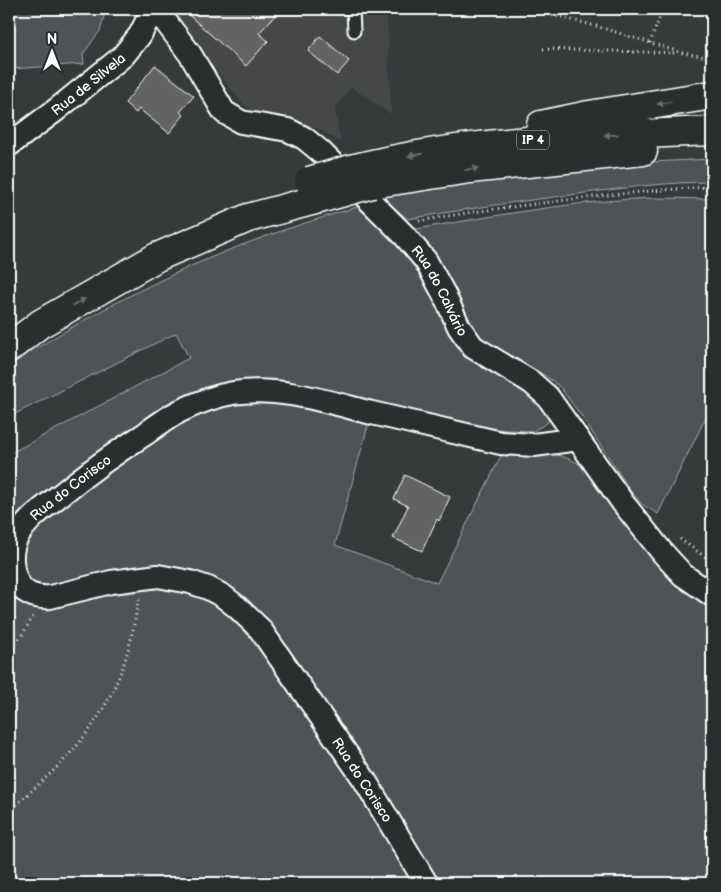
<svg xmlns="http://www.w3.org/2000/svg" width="721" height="892" font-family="'Balsamiq Sans',sans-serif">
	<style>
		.built { fill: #444748 }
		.green { fill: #505354; stroke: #a8a9aa }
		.building { fill: #636465; stroke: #fff }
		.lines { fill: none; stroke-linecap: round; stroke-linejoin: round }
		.lane-casing { stroke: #fff; stroke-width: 15 }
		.street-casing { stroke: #fff; stroke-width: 26 }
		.highway-casing { stroke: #fff; stroke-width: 31 }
		.path { stroke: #fff; stroke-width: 3; stroke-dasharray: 1 4; stroke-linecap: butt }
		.lane { stroke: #2a2d2e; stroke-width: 11 }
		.street { stroke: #2a2d2e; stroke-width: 22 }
		.highway { stroke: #2a2d2e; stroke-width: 28 }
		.highway-bridge-casing { stroke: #fff; stroke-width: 31; stroke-linecap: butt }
		.highway-bridge { stroke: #2a2d2e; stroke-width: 28 }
		.oneway { fill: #6a6c6d }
		.labels { text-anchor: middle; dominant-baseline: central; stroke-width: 4; stroke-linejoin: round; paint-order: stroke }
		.shield { fill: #2a2d2e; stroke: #bfc0c0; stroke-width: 1 }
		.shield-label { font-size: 12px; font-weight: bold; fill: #fff }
		.street-label { font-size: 14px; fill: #fff; stroke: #2a2d2e }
	</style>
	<rect width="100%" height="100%" fill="#373a3b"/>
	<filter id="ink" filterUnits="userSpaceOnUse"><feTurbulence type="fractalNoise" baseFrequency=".02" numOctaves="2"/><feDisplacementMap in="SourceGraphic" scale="10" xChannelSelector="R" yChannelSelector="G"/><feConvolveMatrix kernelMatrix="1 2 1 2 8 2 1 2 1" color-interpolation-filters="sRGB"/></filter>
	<g filter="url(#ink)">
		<path class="built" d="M 168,9 L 381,9 L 387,15 L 391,114 L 351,87 L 335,109 L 341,142 L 314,127 L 256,114 L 243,104 Z"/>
		<path class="green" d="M 9,9 L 106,9 L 100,31 L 83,54 L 84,64 L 10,69 Z
			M 712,159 L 712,182 C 667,182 623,188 578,194 C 521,201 464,209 408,219 L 379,195 L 406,187 L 651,162 Z
			M 658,198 L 712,199 L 712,405 L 658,514 L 643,505 L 632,493 L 582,417 L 560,387 L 546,376 L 491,346 L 474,331 L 468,322 L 449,280 L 435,255 L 416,229 C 496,216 577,200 658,198 Z
			M 357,207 L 388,233 L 411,262 L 427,286 L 464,357 L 519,381 L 535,392 L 550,417 L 547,423 L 533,431 L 486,429 L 308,389 L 153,416 L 120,437 L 69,474 L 23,514 L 9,529 L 9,454 L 189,358 L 176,333 L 9,417 L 9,365 C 75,324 144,285 217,255 C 263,236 310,221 357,207 Z
			M 232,401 L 280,403 L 369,422 L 335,545 L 437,583 L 504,450 C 532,452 562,450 585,468 L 712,605 L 712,883 L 436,883 L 323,699 L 264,618 L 211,580 L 42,588 L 27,580 L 21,562 L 26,537 L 55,510 L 191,414 Z
			M 150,587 C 212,591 238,617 274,664 L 421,883 L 9,883 L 9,590 L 14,597 L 26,603 Z"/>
		<path class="building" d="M 182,9 L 281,9 L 259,33 L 268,41 L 246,66 Z
			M 320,36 L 349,61 L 337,75 L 308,51 Z
			M 155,65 L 194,96 L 180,112 L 184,115 L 169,133 L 139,109 L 136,113 L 125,103 Z
			M 405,475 L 450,497 L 439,521 L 437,519 L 422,551 L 393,538 L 408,506 L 394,499 Z"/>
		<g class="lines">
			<defs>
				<path id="lane" d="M 353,9 L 354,31"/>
				<g id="street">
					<path id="s1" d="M 156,9 L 190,54 L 224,112 L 241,122 L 288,130 L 304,138 L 320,151 L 404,235 L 426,261 L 444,294 L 459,327 L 473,347 L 531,382 L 548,397 L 623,503 L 662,552 L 683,575 L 712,595"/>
					<path id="s2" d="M 9,145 L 56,110 L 123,56 L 140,35 L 153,9"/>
					<path id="s3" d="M 426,883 L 364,779 L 260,629 L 237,607 L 223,596 L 208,588 L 190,582 L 158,576 L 111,582 L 50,597 C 36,598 22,594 16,579 C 11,567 10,551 16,539 C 25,521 43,508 59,496 C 86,474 115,453 145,434 C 156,426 168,417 180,411 C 197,403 215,396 233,393 C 279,386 328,402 372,413 C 415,423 458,433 501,443 L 534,445 L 578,439"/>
				</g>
				<path id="highway" d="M 541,125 L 589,115 L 712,95
					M 355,168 C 472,139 592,136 712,131
					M 372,184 L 470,169 L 643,151
					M 9,348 L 40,324 L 157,257 L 248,218 L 319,199"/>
			</defs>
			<use href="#lane" class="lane-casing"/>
			<use href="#street" class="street-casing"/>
			<use href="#highway" class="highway-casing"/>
			<path class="path" d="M 528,9 L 596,26 L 683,53 L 712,58
				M 650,43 L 663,9
				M 543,49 L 677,53
				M 419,221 C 468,212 518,206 567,200 C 616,194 664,189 712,187
				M 680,539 L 712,562
				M 9,650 L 22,635 L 34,615
				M 9,812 C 27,794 47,778 64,760 C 90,733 111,701 123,666 C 131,645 134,622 139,599"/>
			<use href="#lane" class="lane"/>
			<use href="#street" class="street"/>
			<use href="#highway" class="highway"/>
			<defs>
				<path id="highway-bridge" d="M 309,181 L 355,168
					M 319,199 L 372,184"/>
			</defs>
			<use href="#highway-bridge" class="highway-bridge-casing"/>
			<use href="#highway-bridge" class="highway-bridge"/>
		</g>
		<defs><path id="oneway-solid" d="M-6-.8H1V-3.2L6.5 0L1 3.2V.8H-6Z" transform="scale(1.25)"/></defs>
		<g class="oneway">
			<use href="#oneway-solid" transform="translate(664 103) rotate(171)"/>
			<use href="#oneway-solid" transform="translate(611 135) rotate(178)"/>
			<use href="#oneway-solid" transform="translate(415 155) rotate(170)"/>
			<use href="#oneway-solid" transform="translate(472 169) rotate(-7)"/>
			<use href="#oneway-solid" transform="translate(79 302) rotate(-30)"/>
		</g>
	</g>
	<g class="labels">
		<rect class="shield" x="517" y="130.5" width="32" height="19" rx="4"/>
		<g class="shield-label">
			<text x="533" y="140">IP 4</text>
		</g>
		<g class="street-label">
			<text stroke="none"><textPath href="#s2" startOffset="100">Rua de Silvela</textPath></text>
			<text stroke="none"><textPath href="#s1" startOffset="415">Rua do Calvário</textPath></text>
			<text stroke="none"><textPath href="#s3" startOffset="690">Rua do Corisco</textPath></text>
			<text transform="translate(362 780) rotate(57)">Rua do Corisco</text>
		</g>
	</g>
	<rect width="721" height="892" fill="none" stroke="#2a2d2e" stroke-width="30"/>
	<rect x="15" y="15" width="691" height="862" fill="none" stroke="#fff" stroke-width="2" filter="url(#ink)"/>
	<g transform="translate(52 52)" stroke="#2a2d2e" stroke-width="4" paint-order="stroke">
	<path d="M0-4L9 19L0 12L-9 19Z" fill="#ffffff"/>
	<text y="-8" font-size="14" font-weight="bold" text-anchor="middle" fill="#ffffff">N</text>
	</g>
</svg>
